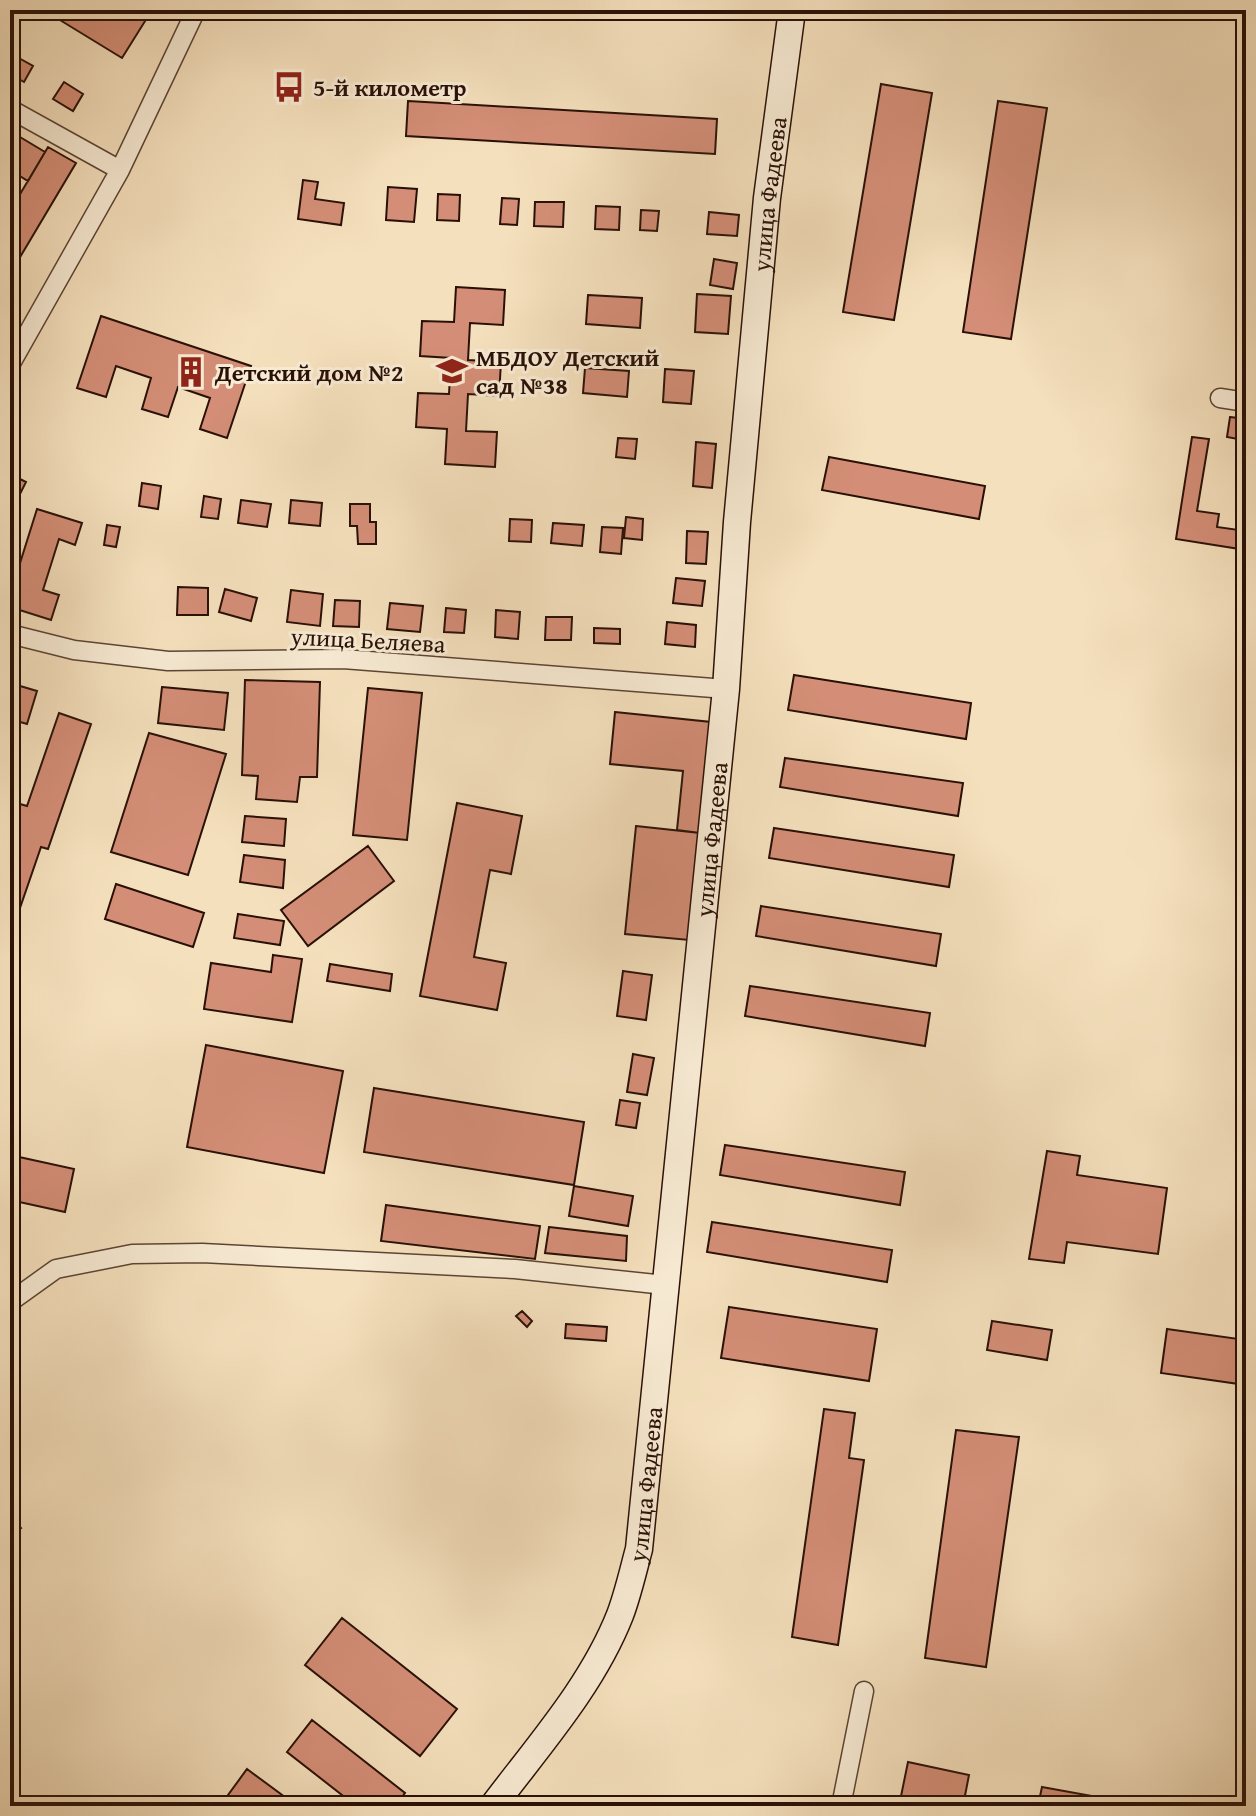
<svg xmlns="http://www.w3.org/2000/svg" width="1256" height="1816" font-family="'Gentium Book Plus',serif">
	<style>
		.building { fill: #d48e77; stroke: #291007; stroke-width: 2 }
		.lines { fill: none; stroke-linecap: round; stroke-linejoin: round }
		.street-casing { stroke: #5c4434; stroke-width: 21 }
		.secondary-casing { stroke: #291007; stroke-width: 29 }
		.street { stroke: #f8ebd4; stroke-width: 18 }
		.secondary { stroke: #f8ebd4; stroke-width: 26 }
		.labels { text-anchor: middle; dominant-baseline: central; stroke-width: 6; stroke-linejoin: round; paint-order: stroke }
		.poi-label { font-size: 24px; font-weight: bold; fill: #291007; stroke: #f8ebd4; text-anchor: start }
		.street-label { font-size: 24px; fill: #291007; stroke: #f8ebd4 }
	</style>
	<rect width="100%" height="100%" fill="#f5e0bd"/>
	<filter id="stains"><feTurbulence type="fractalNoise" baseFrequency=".0025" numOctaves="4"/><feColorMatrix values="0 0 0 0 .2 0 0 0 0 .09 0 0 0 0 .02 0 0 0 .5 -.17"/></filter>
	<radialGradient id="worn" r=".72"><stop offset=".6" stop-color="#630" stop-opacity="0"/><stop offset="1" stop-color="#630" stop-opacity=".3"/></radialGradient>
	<path class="building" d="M 59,10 L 144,10 L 147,18 L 122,58 L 55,17 Z
		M 17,57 L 33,66 L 24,82 L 10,74 Z
		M 64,82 L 83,94 L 73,111 L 53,99 Z
		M 881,84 L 932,93 L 894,320 L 843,312 Z
		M 408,101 L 717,119 L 715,154 L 406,136 Z
		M 998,101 L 1047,108 L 1011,339 L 963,332 Z
		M 10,131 L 45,152 L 28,181 L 10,170 Z
		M 48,147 L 76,163 L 10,274 L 10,211 Z
		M 303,180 L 318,182 L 315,199 L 344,203 L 341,225 L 298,219 Z
		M 388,187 L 417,189 L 414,222 L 386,220 Z
		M 438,194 L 460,195 L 459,221 L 437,220 Z
		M 502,198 L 519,199 L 517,225 L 500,224 Z
		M 535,202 L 564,202 L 563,227 L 534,226 Z
		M 596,206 L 620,207 L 619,230 L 595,229 Z
		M 641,210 L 659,211 L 657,231 L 640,230 Z
		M 709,212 L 739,215 L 737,236 L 707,234 Z
		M 714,259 L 737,263 L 733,289 L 710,285 Z
		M 456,287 L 505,290 L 503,325 L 470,323 L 468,360 L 501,362 L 499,396 L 468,394 L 466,431 L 497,432 L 495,467 L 445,464 L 447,429 L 416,427 L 418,393 L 449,394 L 451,358 L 420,356 L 422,321 L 454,322 Z
		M 697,294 L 731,296 L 728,334 L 695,332 Z
		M 588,295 L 642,298 L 640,328 L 586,324 Z
		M 1246,309 L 1246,356 L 1238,354 Z
		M 101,316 L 251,366 L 227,438 L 200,429 L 210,398 L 178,387 L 168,417 L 142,409 L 151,378 L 116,366 L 106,397 L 77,388 Z
		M 585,368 L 629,371 L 627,397 L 583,393 Z
		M 665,369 L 694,371 L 691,404 L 663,402 Z
		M 1230,417 L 1246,419 L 1246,457 L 1236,455 L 1238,439 L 1227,437 Z
		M 1192,437 L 1209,439 L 1197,511 L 1219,514 L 1217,527 L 1246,531 L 1246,550 L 1176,539 Z
		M 618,438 L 637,439 L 635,459 L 616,457 Z
		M 696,442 L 716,444 L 712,488 L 693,486 Z
		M 829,457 L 985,486 L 979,519 L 822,490 Z
		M 10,474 L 26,482 L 10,514 Z
		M 142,483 L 161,486 L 158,509 L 139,506 Z
		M 204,496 L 221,499 L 218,519 L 201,517 Z
		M 241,500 L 271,504 L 267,527 L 238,523 Z
		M 291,500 L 322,503 L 320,526 L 289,523 Z
		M 350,504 L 370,504 L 370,522 L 376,522 L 376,544 L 358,544 L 357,526 L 350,526 Z
		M 37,509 L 82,523 L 75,545 L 59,539 L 43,590 L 59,595 L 51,620 L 10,607 L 10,595 Z
		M 626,517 L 643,519 L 642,540 L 624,538 Z
		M 510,519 L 532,520 L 531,542 L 509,541 Z
		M 553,523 L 584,525 L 582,546 L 551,543 Z
		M 107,525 L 120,527 L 116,547 L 104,545 Z
		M 602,527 L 623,528 L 621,554 L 600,552 Z
		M 687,531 L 708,532 L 706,564 L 686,563 Z
		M 676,578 L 705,581 L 702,606 L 673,603 Z
		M 178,587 L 208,588 L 208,615 L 177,615 Z
		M 225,589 L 257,598 L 251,621 L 219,612 Z
		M 291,590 L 323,594 L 320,626 L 287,622 Z
		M 335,600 L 360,601 L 359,627 L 333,626 Z
		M 390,603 L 423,606 L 420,632 L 387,629 Z
		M 446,608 L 466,610 L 464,633 L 444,632 Z
		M 496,610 L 520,612 L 518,639 L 495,637 Z
		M 546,617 L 572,617 L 571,640 L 545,640 Z
		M 667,622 L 696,625 L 695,647 L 665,644 Z
		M 594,628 L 620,629 L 620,644 L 594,643 Z
		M 794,675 L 971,703 L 966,739 L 788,710 Z
		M 245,680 L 320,682 L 317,777 L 300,777 L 297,802 L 256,799 L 258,776 L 242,775 Z
		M 10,683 L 37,691 L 27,724 L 10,719 Z
		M 162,687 L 228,693 L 224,730 L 158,723 Z
		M 368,688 L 422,693 L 407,840 L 353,835 Z
		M 615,712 L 711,722 L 700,833 L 677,830 L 683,771 L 610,764 Z
		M 59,713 L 91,724 L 48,849 L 41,847 L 10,937 L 10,832 L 20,804 L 27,806 Z
		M 149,733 L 226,754 L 188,875 L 111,852 Z
		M 785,758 L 963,783 L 958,816 L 780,787 Z
		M 457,803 L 522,816 L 511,874 L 490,870 L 474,957 L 506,963 L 497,1010 L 420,996 Z
		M 245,816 L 286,819 L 284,846 L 242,842 Z
		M 636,826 L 700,833 L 689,940 L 625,934 Z
		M 774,828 L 954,855 L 949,887 L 769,858 Z
		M 368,846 L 394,881 L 308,946 L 281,910 Z
		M 244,855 L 285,860 L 283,888 L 240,882 Z
		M 116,884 L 204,913 L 193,947 L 105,919 Z
		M 761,906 L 941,934 L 936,966 L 756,936 Z
		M 238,914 L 284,921 L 280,945 L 234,938 Z
		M 273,955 L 302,959 L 292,1022 L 204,1009 L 211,963 L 271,972 Z
		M 330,964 L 392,974 L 390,991 L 327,981 Z
		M 623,971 L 652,975 L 646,1020 L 617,1016 Z
		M 750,986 L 930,1013 L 925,1046 L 745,1016 Z
		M 206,1045 L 343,1071 L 324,1173 L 187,1147 Z
		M 633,1054 L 654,1058 L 647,1095 L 627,1092 Z
		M 374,1088 L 584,1122 L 574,1185 L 364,1152 Z
		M 620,1100 L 640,1103 L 636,1128 L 616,1125 Z
		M 725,1145 L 905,1172 L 900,1205 L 720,1175 Z
		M 1047,1151 L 1080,1156 L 1077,1175 L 1167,1188 L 1158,1254 L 1067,1242 L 1064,1263 L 1029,1259 Z
		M 10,1155 L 74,1169 L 65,1212 L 10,1200 Z
		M 574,1186 L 633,1196 L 628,1226 L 569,1216 Z
		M 386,1205 L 540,1226 L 535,1259 L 381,1241 Z
		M 712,1222 L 892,1250 L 887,1282 L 707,1252 Z
		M 549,1227 L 627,1236 L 626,1261 L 545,1253 Z
		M 729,1307 L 877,1329 L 869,1381 L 721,1358 Z
		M 522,1311 L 532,1321 L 527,1327 L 516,1316 Z
		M 992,1321 L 1052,1330 L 1047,1360 L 987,1350 Z
		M 566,1324 L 607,1327 L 606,1341 L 565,1338 Z
		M 1167,1329 L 1246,1340 L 1246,1385 L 1161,1373 Z
		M 824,1409 L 855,1413 L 849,1458 L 864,1460 L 838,1645 L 792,1637 Z
		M 956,1430 L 1019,1437 L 986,1667 L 925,1658 Z
		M 10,1514 L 21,1528 L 10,1537 Z
		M 342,1618 L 457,1709 L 420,1756 L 305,1665 Z
		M 312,1720 L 405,1793 L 395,1806 L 356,1806 L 287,1752 Z
		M 908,1762 L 969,1775 L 963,1806 L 899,1806 Z
		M 247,1769 L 297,1806 L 220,1806 Z
		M 1042,1787 L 1103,1798 L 1101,1806 L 1038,1806 Z"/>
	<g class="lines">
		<defs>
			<path id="street" d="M 10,109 L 120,170
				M 10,365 L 120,170 L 196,10
				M 1220,398 L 1246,402
				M 10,634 L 74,650 L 168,661 L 343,659 L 726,689
				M 10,1302 L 56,1269 L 132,1254 L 202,1253 L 515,1269 L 665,1285
				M 841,1806 L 864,1691"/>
			<g id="secondary">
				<path id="s1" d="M 493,1806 C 538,1746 592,1686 620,1615 C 628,1594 633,1571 639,1549 L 726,689 L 737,522 L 767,198 L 792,10"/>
			</g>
		</defs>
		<use href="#street" class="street-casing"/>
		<use href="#secondary" class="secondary-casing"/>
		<use href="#street" class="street"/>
		<use href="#secondary" class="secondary"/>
	</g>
	<defs>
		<symbol id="bus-bare" viewBox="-9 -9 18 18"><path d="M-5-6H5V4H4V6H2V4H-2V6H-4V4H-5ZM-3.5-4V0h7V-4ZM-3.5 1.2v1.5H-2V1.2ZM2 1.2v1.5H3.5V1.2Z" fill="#8f2418" stroke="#f8ebd4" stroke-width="2.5" paint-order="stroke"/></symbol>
		<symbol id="school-bare" viewBox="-9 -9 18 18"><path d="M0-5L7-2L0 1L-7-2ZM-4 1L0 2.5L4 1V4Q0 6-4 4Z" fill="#8f2418" stroke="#f8ebd4" stroke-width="2.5" paint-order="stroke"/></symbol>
		<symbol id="building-bare" viewBox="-9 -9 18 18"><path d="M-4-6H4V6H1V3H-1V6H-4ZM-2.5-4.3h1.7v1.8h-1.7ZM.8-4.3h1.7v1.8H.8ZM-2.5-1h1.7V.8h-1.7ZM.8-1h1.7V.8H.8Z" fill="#8f2418" stroke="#f8ebd4" stroke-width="2.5" paint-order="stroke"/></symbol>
	</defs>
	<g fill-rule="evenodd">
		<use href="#bus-bare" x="267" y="65" width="44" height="44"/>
		<use href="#school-bare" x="430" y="349" width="44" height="44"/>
		<use href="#building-bare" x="169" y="350" width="44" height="44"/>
	</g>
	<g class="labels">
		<g class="poi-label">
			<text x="313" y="87">5-й километр</text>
			<text x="476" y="357">МБДОУ Детский<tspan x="476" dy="28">сад №38</tspan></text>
			<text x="215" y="372">Детский дом №2</text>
		</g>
		<g class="street-label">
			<text stroke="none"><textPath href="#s1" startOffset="1660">улица Фадеева</textPath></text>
			<text transform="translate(368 640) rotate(3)">улица Беляева</text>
			<text stroke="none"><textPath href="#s1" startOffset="1012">улица Фадеева</textPath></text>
			<text stroke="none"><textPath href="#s1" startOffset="364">улица Фадеева</textPath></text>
		</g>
	</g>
	<rect width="1256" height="1816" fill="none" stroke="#f5e0bd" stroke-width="40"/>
	<rect x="12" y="12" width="1232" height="1792" fill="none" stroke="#291007" stroke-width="4"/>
	<rect x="20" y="20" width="1216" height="1776" fill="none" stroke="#291007" stroke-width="2"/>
	<rect width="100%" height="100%" filter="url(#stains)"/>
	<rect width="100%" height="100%" fill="url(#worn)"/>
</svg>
